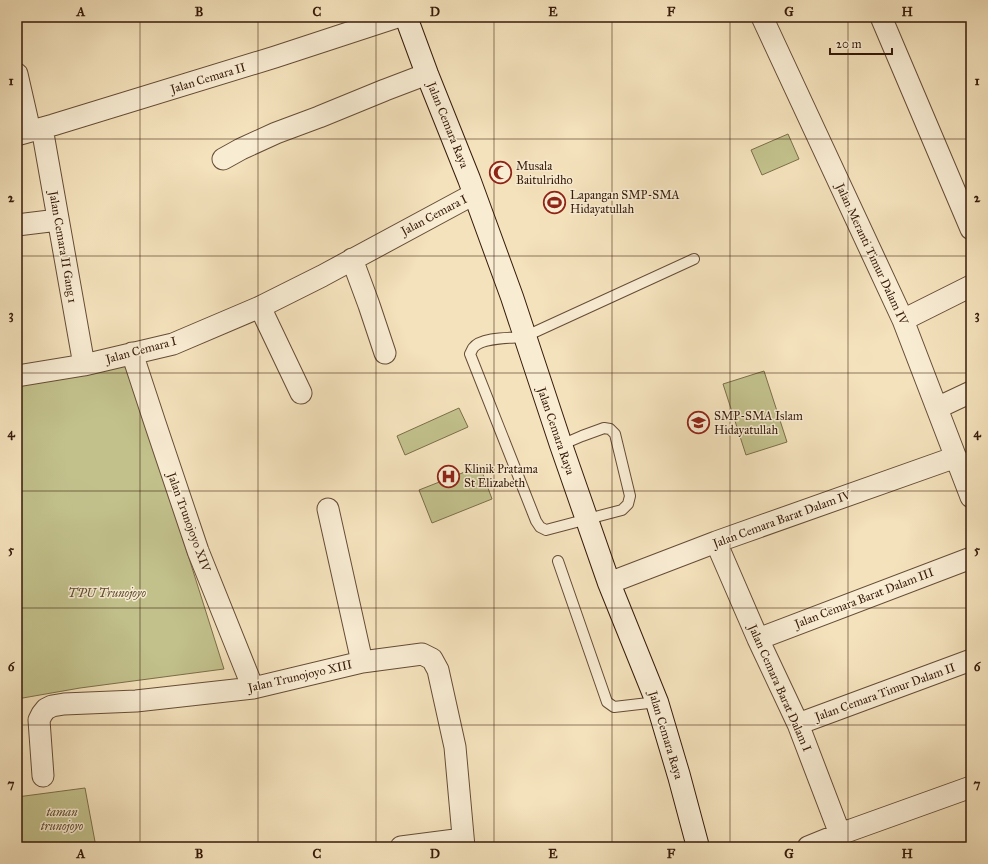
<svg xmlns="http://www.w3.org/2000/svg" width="988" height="864" font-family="'IM FELL Great Primer',serif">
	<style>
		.green { fill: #c2c18c; stroke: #7c6e4a }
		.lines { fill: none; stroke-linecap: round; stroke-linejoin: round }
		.lane-casing { stroke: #664c36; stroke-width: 12 }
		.street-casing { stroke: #664c36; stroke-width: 23 }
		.secondary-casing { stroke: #361a09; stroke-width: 24 }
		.lane { stroke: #f8ecd3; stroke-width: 10 }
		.street { stroke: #f8ecd3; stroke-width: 21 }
		.secondary { stroke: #f8ecd3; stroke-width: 22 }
		.grid { fill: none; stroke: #361a09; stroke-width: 1; stroke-opacity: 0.55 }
		.labels { text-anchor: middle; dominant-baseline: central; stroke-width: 3; stroke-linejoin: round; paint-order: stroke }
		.street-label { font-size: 12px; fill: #361a09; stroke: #f8ecd3 }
		.poi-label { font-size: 12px; fill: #361a09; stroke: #f8ecd3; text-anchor: start }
		.park-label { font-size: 12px; font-style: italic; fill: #604c30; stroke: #f8ecd3 }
		.neatline { fill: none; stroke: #361a09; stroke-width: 1.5 }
		.grid-label { font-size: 13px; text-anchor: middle; font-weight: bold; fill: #361a09 }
	</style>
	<rect width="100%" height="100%" fill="#f4e2bc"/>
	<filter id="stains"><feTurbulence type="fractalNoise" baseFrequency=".005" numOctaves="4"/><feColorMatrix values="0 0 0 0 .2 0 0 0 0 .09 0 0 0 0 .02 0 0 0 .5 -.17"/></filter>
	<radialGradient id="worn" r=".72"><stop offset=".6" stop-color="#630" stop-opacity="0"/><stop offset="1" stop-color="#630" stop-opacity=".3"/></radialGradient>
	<path class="green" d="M 788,134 L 799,159 L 762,175 L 751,150 Z
		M 127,362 L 224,669 L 80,688 L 17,699 L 17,386 Z
		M 764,371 L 787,442 L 746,455 L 723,384 Z
		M 459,408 L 468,427 L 405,455 L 397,436 Z
		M 480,466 L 492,499 L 432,523 L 419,490 Z
		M 85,788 L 96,847 L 17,847 L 17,797 Z"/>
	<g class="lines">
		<defs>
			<path id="lane" d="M 561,445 L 582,436 L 604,428 L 610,429 L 615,434 L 630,496 L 628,504 L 622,510 L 546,530 L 540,527 L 536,521 L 470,354 C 471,352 472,350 473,348 C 481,337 511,338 524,337 L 694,259
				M 558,561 L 607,702 L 614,707 L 657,702"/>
			<path id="street" d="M 762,17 L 903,320 L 971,497
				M 881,17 L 971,229
				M 17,74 L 30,131
				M 42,128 L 84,365
				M 17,135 L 53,125 L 275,57 L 397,17
				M 223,159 L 241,149 L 276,133 L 319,117 L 385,90 L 427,74
				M 17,225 L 58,220
				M 352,259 L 369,305 L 385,353
				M 260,307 L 301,393
				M 903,320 L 971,286
				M 132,353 L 155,423 L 198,551 L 253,688
				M 17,376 L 84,365 L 173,344 L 260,307 L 322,276 L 474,194
				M 937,408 L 971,392
				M 328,509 L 362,662
				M 716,542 L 758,639 L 798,724 L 840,834
				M 609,583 L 716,542 L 956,457
				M 758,639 L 971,558
				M 798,724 L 971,660
				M 43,776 L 39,720 L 42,714 L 46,709 L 52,706 L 64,704 L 136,701 L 253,688 L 362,662 L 422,654 L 432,659 L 438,670 L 455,747 L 464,847
				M 401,847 L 463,839
				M 808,847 L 840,834 L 971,787"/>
			<path id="secondary" d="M 406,17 L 427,74 L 469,179 L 512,297 L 561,445 L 609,583 L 657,702 L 679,776 L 698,847"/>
		</defs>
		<use href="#lane" class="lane-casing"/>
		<use href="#street" class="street-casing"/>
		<use href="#secondary" class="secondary-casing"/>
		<use href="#lane" class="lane"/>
		<use href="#street" class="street"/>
		<use href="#secondary" class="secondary"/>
	</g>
	<path class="grid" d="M 140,17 L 140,847M 258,17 L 258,847M 376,17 L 376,847M 494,17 L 494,847M 612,17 L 612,847M 730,17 L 730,847M 848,17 L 848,847M 17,139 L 971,139M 17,256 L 971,256M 17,373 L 971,373M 17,491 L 971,491M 17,608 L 971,608M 17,725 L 971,725"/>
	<defs>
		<symbol id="mosque-ring" viewBox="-11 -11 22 22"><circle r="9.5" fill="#f8ecd3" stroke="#8f2418" stroke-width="1.5"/><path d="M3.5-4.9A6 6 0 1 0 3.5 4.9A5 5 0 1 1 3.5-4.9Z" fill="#8f2418"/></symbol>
		<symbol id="stadium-ring" viewBox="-11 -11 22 22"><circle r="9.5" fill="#f8ecd3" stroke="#8f2418" stroke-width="1.5"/><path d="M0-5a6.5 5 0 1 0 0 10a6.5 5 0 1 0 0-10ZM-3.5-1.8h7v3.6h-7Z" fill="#8f2418"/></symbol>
		<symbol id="school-ring" viewBox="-11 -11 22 22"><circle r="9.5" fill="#f8ecd3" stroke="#8f2418" stroke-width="1.5"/><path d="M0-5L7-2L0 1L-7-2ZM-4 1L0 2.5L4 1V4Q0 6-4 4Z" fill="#8f2418"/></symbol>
		<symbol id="hospital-ring" viewBox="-11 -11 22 22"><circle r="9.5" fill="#f8ecd3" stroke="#8f2418" stroke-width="1.5"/><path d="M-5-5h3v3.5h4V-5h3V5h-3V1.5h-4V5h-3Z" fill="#8f2418"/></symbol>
	</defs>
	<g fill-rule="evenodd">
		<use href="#mosque-ring" x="488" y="160" width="25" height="25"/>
		<use href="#stadium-ring" x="542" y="190" width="25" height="25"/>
		<use href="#school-ring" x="686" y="410" width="25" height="25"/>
		<use href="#hospital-ring" x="436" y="464" width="25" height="25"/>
	</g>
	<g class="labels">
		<g class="street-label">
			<text transform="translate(208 78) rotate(-17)">Jalan Cemara II</text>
			<text transform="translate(448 125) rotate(68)">Jalan Cemara Raya</text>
			<text transform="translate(434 215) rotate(-28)">Jalan Cemara I</text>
			<text transform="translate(63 247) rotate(80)">Jalan Cemara II Gang 1</text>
			<text transform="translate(872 254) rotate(65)">Jalan Meranti Timur Dalam IV</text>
			<text transform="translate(141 350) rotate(-15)">Jalan Cemara I</text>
			<text transform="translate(556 431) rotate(71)">Jalan Cemara Raya</text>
			<text transform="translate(782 519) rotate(-20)">Jalan Cemara Barat Dalam IV</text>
			<text transform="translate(189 522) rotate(70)">Jalan Trunojoyo XIV</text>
			<text transform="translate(864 598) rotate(-21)">Jalan Cemara Barat Dalam III</text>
			<text transform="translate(300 676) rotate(-13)">Jalan Trunojoyo XIII</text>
			<text transform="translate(780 688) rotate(66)">Jalan Cemara Barat Dalam I</text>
			<text transform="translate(885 692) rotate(-20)">Jalan Cemara Timur Dalam II</text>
			<text transform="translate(666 735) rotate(73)">Jalan Cemara Raya</text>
		</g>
		<g class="poi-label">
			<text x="516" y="166">Musala<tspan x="516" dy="14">Baitulridho</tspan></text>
			<text x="570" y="195">Lapangan SMP-SMA<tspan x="570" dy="14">Hidayatullah</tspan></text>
			<text x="714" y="416">SMP-SMA Islam<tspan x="714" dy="14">Hidayatullah</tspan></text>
			<text x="464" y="469">Klinik Pratama<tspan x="464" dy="14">St Elizabeth</tspan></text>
		</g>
		<g class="park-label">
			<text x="107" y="593">TPU Trunojoyo</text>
			<text x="62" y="812">taman<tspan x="62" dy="14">trunojoyo</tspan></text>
		</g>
	</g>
	<rect width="988" height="864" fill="none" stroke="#f4e2bc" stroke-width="44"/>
	<path d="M830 48v6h62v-6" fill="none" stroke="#361a09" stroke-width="2"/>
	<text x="836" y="48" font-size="12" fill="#361a09" stroke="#f8ecd3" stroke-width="3" paint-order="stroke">20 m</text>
	<rect x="22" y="22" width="944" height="820" class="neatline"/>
	<g class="grid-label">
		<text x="81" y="16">A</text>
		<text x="199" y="16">B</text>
		<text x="317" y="16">C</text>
		<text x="435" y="16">D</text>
		<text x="553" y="16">E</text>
		<text x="671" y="16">F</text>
		<text x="789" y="16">G</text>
		<text x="907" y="16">H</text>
		<text x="11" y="85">1</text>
		<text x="977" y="85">1</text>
		<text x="11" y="202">2</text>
		<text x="977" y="202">2</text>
		<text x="11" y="319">3</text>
		<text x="977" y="319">3</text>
		<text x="11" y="437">4</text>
		<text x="977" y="437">4</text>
		<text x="11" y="554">5</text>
		<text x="977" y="554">5</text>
		<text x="11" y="671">6</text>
		<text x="977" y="671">6</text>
		<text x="11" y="788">7</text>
		<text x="977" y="788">7</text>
		<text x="81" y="858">A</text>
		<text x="199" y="858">B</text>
		<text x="317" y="858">C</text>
		<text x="435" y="858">D</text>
		<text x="553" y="858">E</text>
		<text x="671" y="858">F</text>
		<text x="789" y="858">G</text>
		<text x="907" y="858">H</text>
	</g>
	<rect width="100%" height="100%" filter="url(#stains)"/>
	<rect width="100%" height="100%" fill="url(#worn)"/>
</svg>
